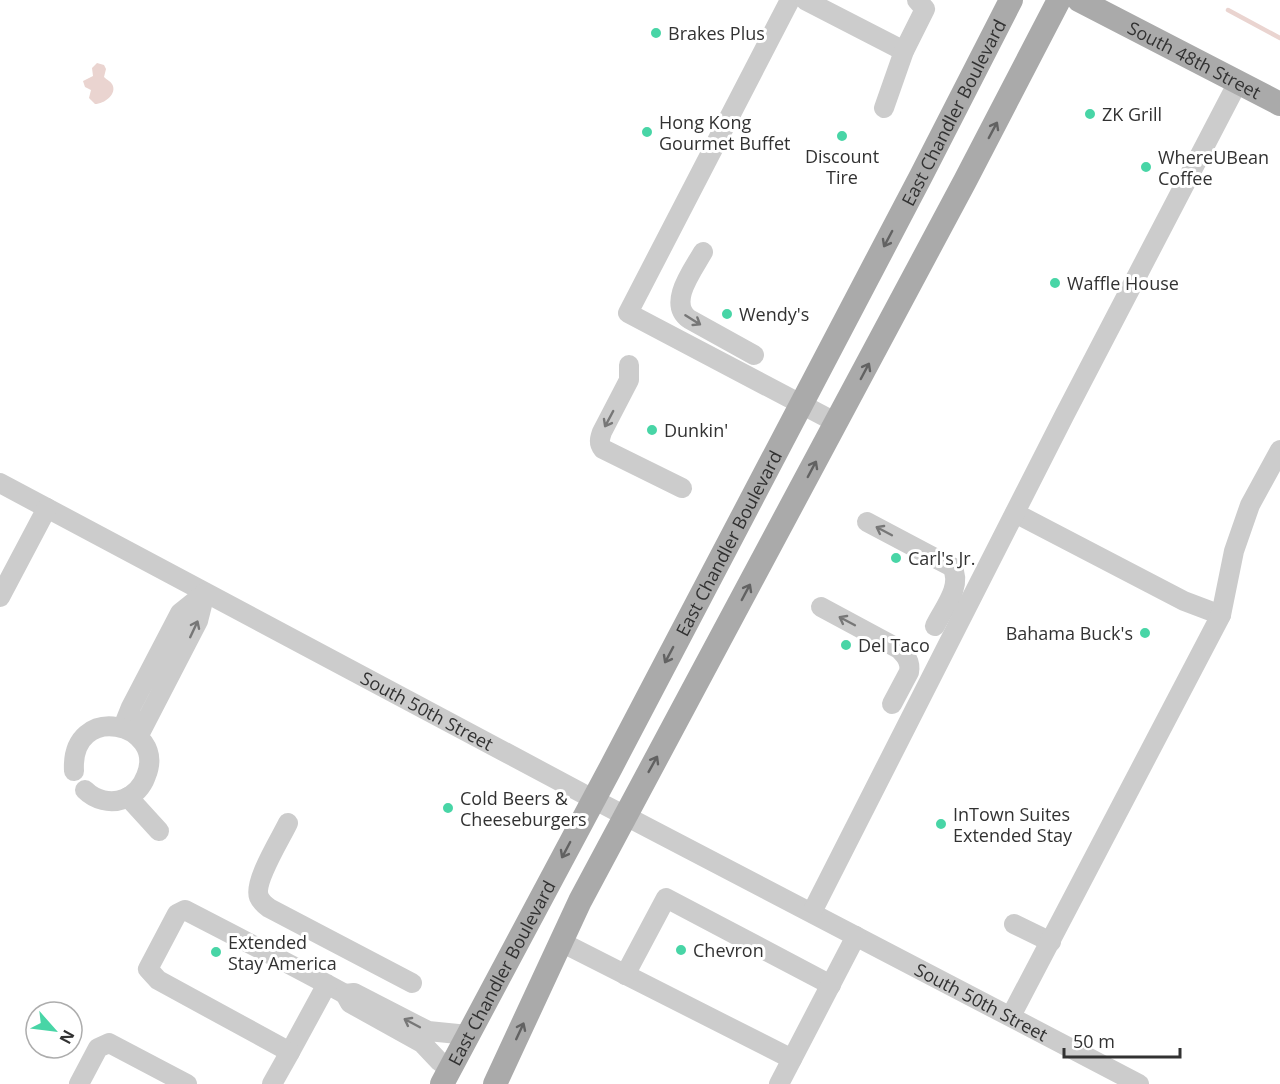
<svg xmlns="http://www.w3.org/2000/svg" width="1280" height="1084" font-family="'Open Sans',sans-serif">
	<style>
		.water { fill: #ead4d0 }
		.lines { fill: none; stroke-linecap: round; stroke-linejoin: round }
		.stream { stroke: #ead4d0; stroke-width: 4.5 }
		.minor { stroke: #ccc; stroke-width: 20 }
		.major { stroke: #aaa; stroke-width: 24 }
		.oneway { stroke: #626262 }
		.oneway2 { stroke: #777 }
		.poi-dot { fill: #48d5a6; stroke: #fff; stroke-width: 2 }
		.labels { text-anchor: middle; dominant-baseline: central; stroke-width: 6; stroke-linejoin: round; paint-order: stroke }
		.poi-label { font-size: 18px; fill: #323232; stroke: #fff; text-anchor: start }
		.street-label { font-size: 18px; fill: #323232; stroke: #fff }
	</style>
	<rect width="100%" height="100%" fill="#fff"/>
	<path class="water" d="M 97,63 L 104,65 L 106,69 L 104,77 C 107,80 110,81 112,84 C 118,94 104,104 95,104 L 89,98 L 91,90 L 85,87 L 83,81 L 93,76 L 92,68 Z"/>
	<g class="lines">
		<path class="stream" d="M 1228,10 L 1280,38"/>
		<g class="minor">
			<path d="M 790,0 L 628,313 L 837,423"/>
			<path d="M 805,0 L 904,51"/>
			<path d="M 884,108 L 904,51 L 925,9 L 917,0"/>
			<path d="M 703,252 C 693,270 667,303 689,319 L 754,355"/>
			<path d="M 629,365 L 629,380 L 602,432 C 600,438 598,443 603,449 L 682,488"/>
			<path id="s1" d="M 0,483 L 593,799 L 1139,1084"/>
			<path d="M 1015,513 L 1184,601 L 1221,615"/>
			<path d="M 867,522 L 952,567 C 963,586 943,609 935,626"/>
			<path d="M 0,597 L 47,508"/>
			<path d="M 821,607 L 899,649 C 906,656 911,662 909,672 L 892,704"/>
			<path d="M 123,727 L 131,707 L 180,613 L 205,593 L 198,621 L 138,737"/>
			<path d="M 74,771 C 70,700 168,723 146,776 C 142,787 134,795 124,799 C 110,804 95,800 85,790"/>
			<path d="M 128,797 L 159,831"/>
			<path d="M 288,823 C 281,838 253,882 259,897 C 261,902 265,905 269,908 L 412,983"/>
			<path d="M 812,912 L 1064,416 L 1238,82"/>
			<path d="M 1014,924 L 1051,942"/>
			<path d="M 561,942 L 792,1059"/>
			<path d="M 625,975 L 666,898 L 831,985"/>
			<path d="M 327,984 L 290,1052 L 158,980 L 148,969 L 177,914 L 185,910 C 239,938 292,965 345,994"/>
			<path d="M 1011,1016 L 1221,615 L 1234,551 L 1250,505 L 1280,450"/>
			<path d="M 450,1069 L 439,1061 L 422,1043 L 350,1003 L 345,994 L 354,993 L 428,1031 L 468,1035"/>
			<path d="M 79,1084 L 98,1048 L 109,1043 L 187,1084"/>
			<path d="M 272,1084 L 290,1052"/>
			<path d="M 779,1084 L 856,936"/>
		</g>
		<g class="major">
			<path id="s2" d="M 1079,0 L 1280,104"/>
			<path id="s3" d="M 442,1084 L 609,771 L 921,176 L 1011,0"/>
			<path d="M 495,1084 L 580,901 L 965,181 L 1059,0"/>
		</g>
	</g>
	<defs><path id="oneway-shaft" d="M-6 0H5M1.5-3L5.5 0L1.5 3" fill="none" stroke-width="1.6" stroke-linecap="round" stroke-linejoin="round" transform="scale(1.5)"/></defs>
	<g class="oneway">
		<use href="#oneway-shaft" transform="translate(993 130) rotate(-62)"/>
		<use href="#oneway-shaft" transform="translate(888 239) rotate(118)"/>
		<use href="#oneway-shaft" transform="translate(865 371) rotate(-62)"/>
		<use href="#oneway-shaft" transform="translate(812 469) rotate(-62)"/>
		<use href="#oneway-shaft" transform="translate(746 592) rotate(-62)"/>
		<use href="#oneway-shaft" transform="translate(669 655) rotate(118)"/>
		<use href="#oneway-shaft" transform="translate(653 764) rotate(-61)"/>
		<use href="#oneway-shaft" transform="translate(566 850) rotate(118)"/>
		<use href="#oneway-shaft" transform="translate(520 1031) rotate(-65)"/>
	</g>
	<g class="oneway2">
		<use href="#oneway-shaft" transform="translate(693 320) rotate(32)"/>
		<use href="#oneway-shaft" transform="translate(609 419) rotate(118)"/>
		<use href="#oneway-shaft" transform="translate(884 531) rotate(-152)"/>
		<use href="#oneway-shaft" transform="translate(847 621) rotate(-152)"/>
		<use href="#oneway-shaft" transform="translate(194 629) rotate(-65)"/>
		<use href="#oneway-shaft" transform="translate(412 1023) rotate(-152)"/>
	</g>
	<g class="poi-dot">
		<circle cx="656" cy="33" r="6"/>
		<circle cx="1090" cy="114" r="6"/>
		<circle cx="647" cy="132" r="6"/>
		<circle cx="842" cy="136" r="6"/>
		<circle cx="1146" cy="167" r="6"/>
		<circle cx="1055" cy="283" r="6"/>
		<circle cx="727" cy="314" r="6"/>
		<circle cx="652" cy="430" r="6"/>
		<circle cx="896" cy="558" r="6"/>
		<circle cx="1145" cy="633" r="6"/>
		<circle cx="846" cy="645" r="6"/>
		<circle cx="448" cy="808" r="6"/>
		<circle cx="941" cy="824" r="6"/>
		<circle cx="681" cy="950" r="6"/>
		<circle cx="216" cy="952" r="6"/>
	</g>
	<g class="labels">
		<g class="poi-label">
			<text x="668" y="33">Brakes Plus</text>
			<text x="1102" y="114">ZK Grill</text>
			<text x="659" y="122">Hong Kong<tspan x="659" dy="21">Gourmet Buffet</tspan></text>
			<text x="842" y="156" text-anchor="middle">Discount<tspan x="842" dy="21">Tire</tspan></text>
			<text x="1158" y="157">WhereUBean<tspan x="1158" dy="21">Coffee</tspan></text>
			<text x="1067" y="283">Waffle House</text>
			<text x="739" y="314">Wendy's</text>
			<text x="664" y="430">Dunkin'</text>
			<text x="908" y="558">Carl's Jr.</text>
			<text x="1133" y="633" text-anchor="end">Bahama Buck's</text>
			<text x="858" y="645">Del Taco</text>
			<text x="460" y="798">Cold Beers &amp;<tspan x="460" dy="21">Cheeseburgers</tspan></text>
			<text x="953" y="814">InTown Suites<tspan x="953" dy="21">Extended Stay</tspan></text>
			<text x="228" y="942">Extended<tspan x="228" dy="21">Stay America</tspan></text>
			<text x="693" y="950">Chevron</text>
		</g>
		<g class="street-label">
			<text stroke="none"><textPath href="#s2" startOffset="130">South 48th Street</textPath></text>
			<text stroke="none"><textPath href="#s3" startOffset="1098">East Chandler Boulevard</textPath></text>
			<text stroke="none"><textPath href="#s3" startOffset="612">East Chandler Boulevard</textPath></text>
			<text stroke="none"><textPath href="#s1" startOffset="484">South 50th Street</textPath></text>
			<text stroke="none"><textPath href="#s3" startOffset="126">East Chandler Boulevard</textPath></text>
			<text stroke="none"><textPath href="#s1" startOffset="1110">South 50th Street</textPath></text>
		</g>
	</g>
	<g transform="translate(54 1030) rotate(118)"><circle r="28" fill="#ffffff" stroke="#adadad" stroke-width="1.5"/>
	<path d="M0-4.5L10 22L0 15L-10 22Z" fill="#48d5a6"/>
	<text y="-9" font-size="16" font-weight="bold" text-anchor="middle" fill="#323232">N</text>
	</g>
	<path d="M1064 1048v9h116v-9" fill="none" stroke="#323232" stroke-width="3"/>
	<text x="1073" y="1048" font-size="18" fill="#323232" stroke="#ffffff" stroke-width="4.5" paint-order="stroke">50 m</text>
</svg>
